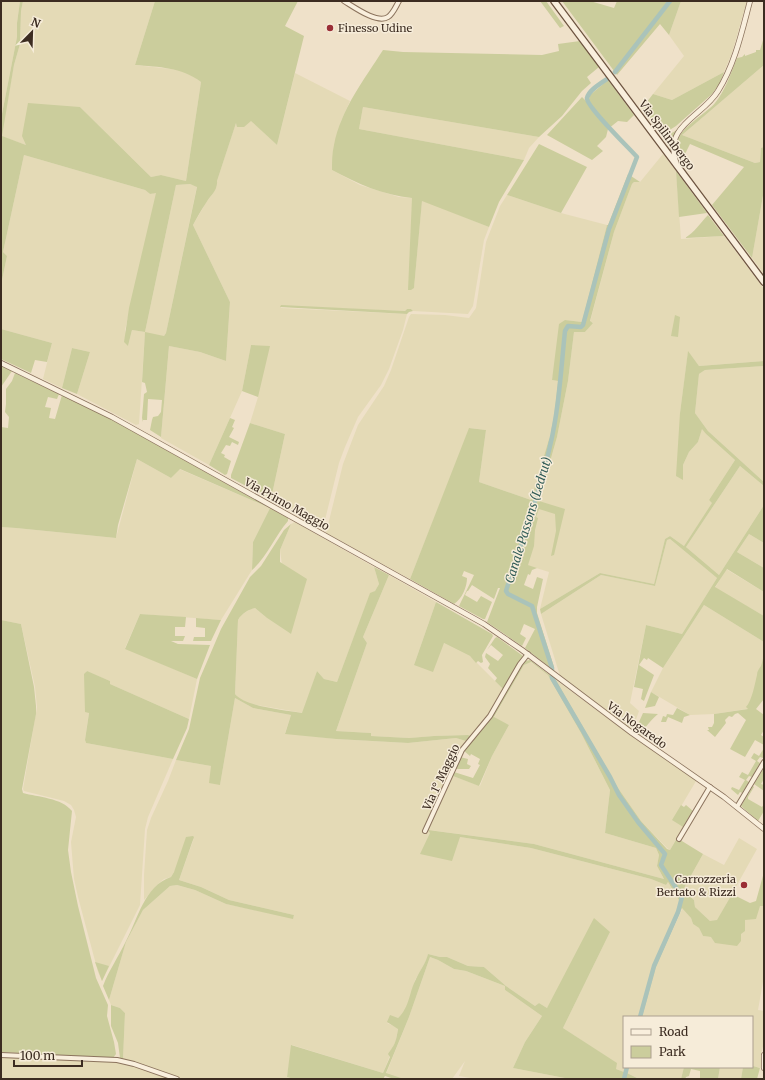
<svg xmlns="http://www.w3.org/2000/svg" width="765" height="1080" font-family="Merriweather,serif">
	<style>
		.farmland { fill: #e4dab6 }
		.green { fill: #cbcd9c; fill-rule: evenodd }
		.lines { fill: none; stroke-linecap: round; stroke-linejoin: round }
		.canal { stroke: #aac3ba; stroke-width: 4.5 }
		.minor-casing { stroke: #8b735d; stroke-width: 6 }
		.tertiary-casing { stroke: #8b735d; stroke-width: 6 }
		.secondary-casing { stroke: #6d5440; stroke-width: 8 }
		.minor { stroke: #f9efdd; stroke-width: 4 }
		.tertiary { stroke: #f9efdd; stroke-width: 4.5 }
		.secondary { stroke: #f9efdd; stroke-width: 5.5 }
		.poi-dot { fill: #9a2e36; stroke: #f6ecd9; stroke-width: 1.5 }
		.labels { text-anchor: middle; dominant-baseline: central; stroke-width: 3; stroke-linejoin: round; paint-order: stroke }
		.poi-label { font-size: 11px; fill: #3c2c21; stroke: #f6ecd9; text-anchor: start }
		.street-label { font-size: 11px; fill: #3c2c21; stroke: #f6ecd9 }
		.water-label { font-size: 12px; font-style: italic; fill: #305b56; stroke: #f6ecd9 }
	</style>
	<rect width="100%" height="100%" fill="#efe1c9"/>
	<path class="farmland" d="M 1,1 L 20,1 L 17,23 L 17,37 L 1,119 Z
		M 23,1 L 155,1 L 135,65 L 180,70 L 190,74 L 201,82 L 186,181 L 161,175 L 151,177 L 80,107 L 26,145 L 1,136 L 14,65 L 20,44 L 21,11 Z
		M 681,1 L 747,1 L 732,53 L 724,72 L 672,100 L 653,94 L 684,56 L 669,35 Z
		M 764,65 L 764,147 L 761,149 L 760,162 L 755,163 L 682,135 Z
		M 295,73 L 350,101 L 341,121 L 332,170 L 360,185 L 399,197 L 412,198 L 414,288 L 422,200 L 489,227 L 484,240 L 473,306 L 468,314 L 413,311 L 411,309 L 407,309 L 405,311 L 281,306 L 281,308 L 407,314 L 403,330 L 389,369 L 381,385 L 358,417 L 345,447 L 339,463 L 323,528 L 271,499 L 285,434 L 250,423 L 258,397 L 251,345 L 242,391 L 209,465 L 161,438 L 161,437 L 169,346 L 200,352 L 226,361 L 230,302 L 193,225 L 207,201 L 211,196 L 217,186 L 217,181 L 240,110 L 277,145 Z
		M 363,107 L 539,137 L 529,148 L 524,160 L 359,129 Z
		M 663,154 L 676,171 L 681,239 L 724,236 L 764,289 L 764,361 L 699,366 L 688,352 L 680,413 L 683,479 L 683,465 L 689,452 L 698,442 L 702,428 L 706,434 L 735,460 L 709,500 L 713,503 L 684,546 L 670,536 L 665,539 L 654,584 L 600,573 L 540,609 L 549,572 L 517,562 L 539,502 L 557,437 L 568,381 L 574,332 L 585,332 L 593,322 L 590,322 L 614,232 L 632,184 L 634,182 L 640,182 Z
		M 24,155 L 145,190 L 150,194 L 157,192 L 125,330 L 128,346 L 132,330 L 145,332 L 176,185 L 190,184 L 197,186 L 166,333 L 164,336 L 161,336 L 145,333 L 139,424 L 136,425 L 77,394 L 90,352 L 72,348 L 62,388 L 43,379 L 52,343 L 1,329 L 1,285 L 7,256 L 3,252 Z
		M 764,190 L 764,274 L 752,258 Z
		M 507,195 L 561,213 L 607,225 L 582,322 L 565,320 L 552,380 L 558,381 L 554,417 L 551,430 L 554,434 L 549,439 L 531,500 L 479,482 L 486,430 L 470,428 L 410,579 L 326,533 L 343,464 L 358,425 L 384,386 L 391,370 L 409,317 L 411,314 L 445,315 L 469,318 L 476,308 L 486,242 L 500,206 Z
		M 764,366 L 764,482 L 708,431 L 695,413 L 699,374 L 705,370 Z
		M 137,459 L 171,478 L 179,469 L 270,508 L 253,542 L 252,570 L 221,620 L 140,614 L 125,648 L 197,679 L 189,719 L 110,684 L 110,681 L 86,671 L 85,712 L 89,712 L 85,740 L 86,743 L 173,759 L 148,817 L 145,829 L 140,905 L 102,981 L 98,972 L 78,897 L 74,879 L 71,842 L 76,817 L 74,810 L 71,805 L 64,801 L 24,791 L 23,789 L 37,707 L 35,687 L 21,624 L 1,620 L 1,527 L 16,528 L 116,538 Z
		M 740,466 L 764,486 L 764,505 L 719,575 L 686,547 Z
		M 295,522 L 374,567 L 379,584 L 375,591 L 370,594 L 337,682 L 324,679 L 317,671 L 303,713 L 251,704 L 238,698 L 235,694 L 238,620 L 241,615 L 251,609 L 255,608 L 267,618 L 291,634 L 280,550 L 291,524 Z
		M 749,534 L 764,543 L 764,568 L 737,552 Z
		M 670,539 L 717,578 L 682,634 L 646,625 L 630,703 L 639,711 L 633,728 L 630,729 L 560,676 L 541,614 L 601,575 L 655,586 L 667,540 Z
		M 726,569 L 764,592 L 764,616 L 715,588 Z
		M 389,575 L 436,602 L 414,665 L 444,643 L 470,656 L 503,689 L 489,715 L 471,736 L 468,735 L 434,736 L 409,738 L 370,736 L 371,733 L 336,731 L 367,643 L 363,637 Z
		M 704,605 L 764,642 L 764,669 L 753,708 L 714,714 L 690,715 L 651,692 L 663,668 Z
		M 530,662 L 548,674 L 581,733 L 610,790 L 605,833 L 656,848 L 659,855 L 657,866 L 664,879 L 534,844 L 429,830 L 460,837 L 531,848 L 651,879 L 666,885 L 668,882 L 680,902 L 678,910 L 653,966 L 639,1017 L 624,1017 L 624,1067 L 626,1067 L 624,1072 L 616,1069 L 616,1063 L 563,1028 L 610,932 L 547,1008 L 539,1003 L 535,1006 L 506,986 L 484,967 L 468,966 L 447,957 L 440,957 L 428,954 L 427,959 L 415,980 L 411,996 L 405,1011 L 398,1018 L 387,1023 L 398,1028 L 396,1040 L 383,1073 L 292,1045 L 287,1077 L 294,1079 L 183,1079 L 135,1062 L 123,1059 L 125,1013 L 120,1008 L 111,1005 L 109,1000 L 126,942 L 143,910 L 170,886 L 177,885 L 195,890 L 226,904 L 293,918 L 294,915 L 229,900 L 201,887 L 179,880 L 194,838 L 171,877 L 164,879 L 158,884 L 144,900 L 144,875 L 147,830 L 151,818 L 168,781 L 176,760 L 211,766 L 220,785 L 235,698 L 253,708 L 291,715 L 285,733 L 336,739 L 408,743 L 456,738 L 466,741 L 459,749 L 428,830 L 453,776 L 480,786 L 492,756 L 509,725 L 494,718 L 524,665 Z
		M 556,680 L 629,734 L 695,779 L 696,781 L 673,820 L 683,827 L 670,850 L 667,848 L 641,821 L 618,788 Z
		M 739,838 L 757,849 L 717,921 L 710,921 L 695,907 L 694,900 L 683,890 L 703,854 L 724,865 Z
		M 760,906 L 764,906 L 764,976 L 758,1010 L 764,1011 L 764,1042 L 761,1054 L 761,1068 L 753,1066 L 753,1062 L 752,1062 L 752,1017 L 642,1017 L 656,967 L 683,907 L 691,918 L 693,924 L 699,928 L 703,936 L 741,941 L 741,934 L 745,920 Z
		M 430,957 L 438,960 L 454,969 L 466,971 L 505,986 L 505,990 L 542,1016 L 525,1042 L 513,1068 L 570,1079 L 476,1079 L 459,1076 L 465,1061 L 452,1079 L 404,1079 L 386,1074 L 409,1017 Z
		M 1,1056 L 93,1060 L 120,1063 L 134,1066 L 170,1079 L 1,1079 Z
		M 628,1067 L 684,1067 L 681,1079 L 639,1079 L 627,1073 Z
		M 720,1067 L 743,1067 L 741,1079 L 718,1079 Z"/>
	<path class="green" d="M 20,1 L 23,1 L 21,11 L 20,44 L 14,65 L 2,136 L 26,145 L 22,136 L 28,103 L 80,107 L 151,177 L 161,175 L 186,181 L 201,82 C 181,67 159,67 135,65 L 155,1 L 298,1 L 285,26 L 304,36 L 277,145 L 251,121 L 244,127 L 237,127 L 236,123 L 217,181 C 218,191 210,195 206,203 C 201,210 197,218 193,225 L 230,302 L 226,361 L 200,352 L 169,346 L 161,437 L 150,430 L 152,420 L 153,417 L 158,416 L 161,412 L 162,400 L 148,399 L 147,420 L 143,420 L 143,422 L 142,418 L 144,394 L 147,392 L 145,383 L 142,382 L 145,332 L 132,330 L 128,346 L 124,342 L 129,308 L 156,193 L 150,194 L 145,190 L 24,155 L 3,252 L 7,256 L 1,285 L 1,119 L 17,37 L 17,23 ZM 190,184 L 197,187 L 166,333 L 164,336 L 145,332 L 176,185 Z
		M 540,1 L 546,1 L 564,26 L 560,28 Z
		M 562,1 L 590,1 L 614,8 L 617,1 L 681,1 L 669,35 L 660,24 L 617,75 Z
		M 764,37 L 764,65 L 682,135 L 755,163 L 760,162 L 761,148 L 764,147 L 764,190 L 752,258 L 712,205 L 744,167 L 690,144 L 682,160 C 680,157 677,153 676,149 C 673,131 705,115 715,103 C 725,91 731,73 737,58 L 742,57 L 745,54 L 745,56 L 756,52 L 756,50 L 760,50 Z
		M 580,41 L 599,67 L 587,77 L 591,83 L 582,91 L 562,116 L 539,137 L 363,107 L 359,129 L 524,160 L 499,202 L 489,227 L 422,201 L 414,288 L 411,290 L 408,290 L 412,198 C 383,195 358,184 332,170 C 332,162 332,153 334,145 C 341,109 364,80 383,50 L 403,52 L 542,55 L 559,51 L 558,44 Z
		M 724,72 L 720,83 L 712,94 L 676,126 L 668,131 L 662,131 L 658,128 L 640,106 L 643,107 L 653,94 L 672,100 Z
		M 608,80 L 634,115 L 627,122 L 618,121 L 608,129 L 606,137 L 597,146 L 603,151 L 592,160 L 547,135 L 582,97 L 586,101 L 589,99 L 590,95 Z
		M 677,130 L 672,140 L 671,150 L 662,136 L 670,134 Z
		M 539,144 L 587,167 L 561,213 L 507,195 Z
		M 676,171 L 707,213 L 679,217 Z
		M 628,174 L 640,182 L 634,182 L 632,184 L 614,232 L 590,321 L 593,323 L 585,332 L 574,332 L 568,381 L 557,437 L 539,501 L 565,509 L 554,555 L 551,556 L 556,531 L 555,514 L 539,509 L 536,517 L 538,518 L 535,530 L 534,546 L 528,565 L 537,568 L 532,570 L 530,575 L 528,574 L 524,585 L 533,589 L 537,577 L 543,579 L 537,607 L 537,613 L 554,667 L 553,670 L 525,648 L 535,629 L 524,624 L 520,634 L 526,638 L 522,646 L 487,622 L 500,588 L 498,588 L 494,599 L 472,585 L 468,591 L 467,591 L 465,595 L 477,602 L 481,596 L 492,602 L 485,619 L 483,619 L 459,606 L 474,575 L 464,571 L 462,576 L 467,578 C 467,587 462,599 454,604 L 410,579 L 469,428 L 486,430 L 479,482 L 531,500 L 549,439 L 554,434 L 551,430 L 554,417 L 558,381 L 552,380 L 559,324 L 565,320 L 582,322 L 607,225 L 608,225 Z
		M 708,215 L 724,236 L 685,238 C 695,232 700,223 708,215 Z
		M 281,305 L 405,311 L 407,309 L 411,309 L 413,311 L 409,312 L 407,314 L 280,307 Z
		M 675,315 L 680,317 L 678,337 L 671,336 Z
		M 1,329 L 52,343 L 47,362 L 35,360 L 31,373 L 1,359 Z
		M 251,345 L 270,346 L 258,397 L 242,391 Z
		M 72,348 L 90,352 L 77,394 L 62,388 Z
		M 688,351 L 699,366 L 764,361 L 764,366 L 705,370 L 699,374 L 695,413 L 708,431 L 764,482 L 764,486 L 740,466 L 686,547 L 719,575 L 764,505 L 764,543 L 749,534 L 737,552 L 764,568 L 764,592 L 727,569 L 715,587 L 764,616 L 764,642 L 704,605 L 663,668 L 648,658 L 647,660 L 644,658 L 639,665 L 654,675 L 644,701 L 641,699 L 643,689 L 634,687 L 646,625 L 682,634 L 717,578 L 670,539 L 667,540 L 655,586 L 601,575 L 541,614 L 540,609 L 600,573 L 654,584 L 665,539 L 670,536 L 684,546 L 712,503 L 709,500 L 735,460 L 706,434 L 702,429 L 698,442 L 689,452 L 683,465 L 683,480 L 676,476 L 680,413 Z
		M 1,366 L 12,371 L 1,387 Z
		M 15,373 L 59,394 L 57,399 L 48,397 L 45,407 L 51,408 L 49,418 L 55,419 L 62,395 L 109,418 L 270,508 L 288,518 L 288,521 C 275,536 267,557 252,570 L 253,542 L 270,508 L 180,469 L 171,478 L 137,459 L 118,525 L 116,538 L 16,528 L 1,527 L 1,427 L 8,428 L 9,417 L 5,412 L 6,404 L 6,389 L 12,381 Z
		M 230,418 L 235,420 L 232,427 L 234,428 L 229,437 L 239,442 L 238,445 L 232,442 L 230,446 L 226,445 L 221,453 L 225,455 L 224,457 L 231,461 L 227,474 L 225,475 L 209,465 Z
		M 250,423 L 285,434 L 271,499 L 231,478 L 231,475 Z
		M 291,524 L 280,550 L 280,562 L 307,579 L 291,634 L 267,618 L 255,608 C 248,610 242,613 238,620 L 235,694 C 245,707 286,710 302,713 L 317,671 L 324,679 L 337,682 L 370,593 L 375,591 L 379,584 L 374,567 L 389,575 L 363,637 L 367,643 L 336,731 L 371,733 L 371,736 L 409,738 L 434,736 L 468,735 L 471,736 L 466,741 L 456,738 L 408,743 L 336,739 L 285,734 L 291,715 L 253,708 L 235,698 L 220,785 L 209,783 L 211,766 L 176,760 L 189,729 L 200,678 L 221,629 L 250,577 L 261,566 L 284,530 Z
		M 436,602 L 492,634 L 493,636 L 482,655 L 483,662 L 481,663 L 478,661 L 476,663 L 470,656 L 444,643 L 433,672 L 414,665 Z
		M 140,614 L 186,617 L 185,627 L 175,627 L 175,636 L 185,636 L 183,641 L 171,641 L 178,644 L 210,645 L 197,679 L 125,649 Z
		M 196,618 L 221,620 L 211,641 L 193,641 L 194,637 L 205,637 L 205,628 L 196,627 Z
		M 1,620 L 21,624 L 34,687 L 36,706 L 36,714 L 22,789 L 23,793 C 38,797 62,798 72,811 L 68,850 L 71,872 L 78,906 L 96,978 L 108,1005 L 107,1016 L 114,1042 L 116,1054 L 113,1058 L 1,1052 Z
		M 497,637 L 523,656 L 503,689 L 495,681 L 497,678 L 488,668 L 490,664 L 485,657 L 486,653 L 498,661 L 503,655 L 491,645 L 487,650 L 495,638 Z
		M 764,654 L 764,699 L 756,709 L 764,715 L 764,730 L 761,735 L 764,737 L 764,745 L 755,740 L 745,757 L 730,749 L 746,720 L 738,713 L 735,714 L 732,717 L 729,716 L 725,720 L 726,723 L 715,737 L 707,730 L 709,730 L 708,727 L 712,727 L 714,723 L 714,714 L 748,709 L 746,707 C 752,701 755,683 757,675 C 757,671 759,669 761,666 C 762,663 763,658 764,654 Z
		M 530,660 L 556,680 L 618,788 L 641,821 L 667,849 L 670,850 L 677,838 L 703,854 L 683,890 L 694,900 L 695,907 L 710,921 L 717,920 L 732,894 L 750,903 L 756,901 L 764,872 L 764,906 L 760,906 L 756,919 L 745,920 L 745,931 L 741,934 L 741,941 L 737,946 L 715,943 L 711,937 L 703,936 L 699,928 L 693,924 L 691,918 L 682,908 L 656,967 L 642,1017 L 639,1017 L 653,966 L 678,910 L 680,902 L 668,882 L 666,885 L 651,879 L 531,848 L 460,837 L 452,861 L 420,854 L 430,833 L 428,830 L 534,844 L 664,879 L 657,866 L 659,855 L 656,848 L 605,833 L 610,790 L 581,733 L 548,675 L 531,662 L 524,665 L 494,717 L 509,725 L 492,756 L 479,786 L 453,776 L 454,772 L 473,778 L 480,765 L 478,764 L 480,759 L 471,754 L 470,756 L 464,751 L 492,716 L 522,664 L 525,661 Z
		M 87,671 L 110,681 L 110,684 L 189,719 L 187,728 L 173,759 L 86,743 L 85,740 L 89,713 L 85,712 L 84,674 Z
		M 651,692 L 659,697 L 655,706 L 645,708 Z
		M 677,708 L 690,715 L 684,717 L 682,723 L 668,717 L 666,722 L 661,722 L 663,716 L 666,717 L 667,714 L 673,715 Z
		M 643,713 L 658,714 C 652,719 645,727 640,735 L 635,731 Z
		M 764,748 L 763,758 L 760,757 L 757,761 L 760,763 L 752,777 L 749,776 L 746,780 L 749,782 L 742,793 L 740,792 L 738,795 L 731,789 L 732,787 L 739,790 L 745,780 L 739,777 L 742,772 L 748,775 L 756,761 L 751,758 L 754,753 L 759,756 Z
		M 460,757 L 468,759 L 467,764 L 471,766 L 469,769 L 456,769 Z
		M 764,768 L 764,779 L 761,784 L 764,785 L 764,791 L 754,784 Z
		M 753,786 L 754,787 L 748,797 L 748,799 L 762,807 L 764,804 L 764,811 L 758,821 L 741,806 Z
		M 681,805 L 684,807 L 686,805 L 693,811 L 683,827 L 672,820 Z
		M 193,836 L 194,837 L 179,880 L 201,887 L 229,900 L 294,915 L 293,919 L 226,904 L 195,890 L 177,885 L 170,886 L 143,910 L 126,942 L 109,1000 L 103,986 C 109,970 119,956 126,941 C 138,919 144,886 171,877 L 174,872 L 186,837 Z
		M 594,918 L 610,932 L 563,1028 L 617,1063 L 616,1069 L 624,1072 L 626,1067 L 628,1067 L 627,1073 L 639,1079 L 570,1079 L 513,1068 L 525,1042 L 542,1016 L 505,990 L 505,986 L 466,971 L 454,969 L 438,960 L 430,957 L 409,1017 L 386,1073 L 404,1079 L 394,1079 L 385,1076 L 383,1079 L 294,1079 L 287,1077 L 291,1045 L 383,1073 L 390,1057 L 388,1054 C 389,1052 391,1050 392,1048 C 396,1043 397,1035 398,1029 L 387,1022 L 390,1015 L 398,1018 C 410,1007 409,992 416,979 C 420,970 426,963 428,954 L 440,957 L 447,957 L 468,966 L 484,967 L 506,986 L 535,1006 L 539,1003 L 547,1008 Z
		M 95,962 L 109,966 L 102,981 Z
		M 111,1005 L 120,1008 L 125,1013 L 123,1059 L 120,1058 L 118,1043 L 111,1026 Z
		M 752,1062 L 753,1062 L 753,1066 L 760,1068 L 757,1079 L 741,1079 L 743,1067 L 752,1067 Z
		M 684,1067 L 720,1067 L 718,1079 L 700,1079 L 700,1071 L 691,1069 L 689,1076 L 686,1077 L 685,1079 L 681,1079 Z"/>
	<g class="lines">
		<path class="canal" d="M 615,72 L 670,1
			M 607,79 C 600,84 589,90 587,98 C 586,106 629,148 637,157 L 609,229 L 583,325 L 581,327 L 568,326 L 565,331 C 561,369 559,409 550,446 C 539,496 521,543 506,591 L 508,594 L 532,606 L 552,668 L 552,678 L 610,777 L 619,795 L 638,822 L 665,854 L 661,865 L 682,897 L 678,912 L 654,966 L 640,1017
			M 624,1079 L 627,1067"/>
		<defs>
			<path id="minor" d="M 344,1 C 354,7 377,24 388,17 C 393,14 396,6 399,1
				M 737,807 L 764,762
				M 425,831 L 462,750 L 490,716 L 520,664 L 528,654
				M 679,839 L 710,787
				M 1,1055 L 117,1060 L 134,1064 L 177,1079"/>
			<path id="tertiary" d="M 676,162 C 663,126 703,116 718,91 C 735,64 742,31 750,1
				M 1,363 L 112,417 L 484,624 L 522,650 L 632,733 L 724,797 L 764,829
				M 764,1055 L 764,1068"/>
			<path id="secondary" d="M 554,1 L 764,282"/>
		</defs>
		<use href="#minor" class="minor-casing"/>
		<use href="#tertiary" class="tertiary-casing"/>
		<use href="#secondary" class="secondary-casing"/>
		<use href="#minor" class="minor"/>
		<use href="#tertiary" class="tertiary"/>
		<use href="#secondary" class="secondary"/>
	</g>
	<g class="poi-dot">
		<circle cx="330" cy="28" r="4"/>
		<circle cx="744" cy="885" r="4"/>
	</g>
	<g class="labels">
		<g class="poi-label">
			<text x="338" y="28">Finesso Udine</text>
			<text x="736" y="879" text-anchor="end">Carrozzeria<tspan x="736" dy="13">Bertato &amp; Rizzi</tspan></text>
		</g>
		<g class="street-label">
			<text transform="translate(667 135) rotate(53)">Via Spilimbergo</text>
			<text transform="translate(287 504) rotate(29)">Via Primo Maggio</text>
			<text transform="translate(637 725) rotate(36)">Via Nogaredo</text>
			<text transform="translate(441 777) rotate(-65)">Via 1° Maggio</text>
		</g>
		<g class="water-label">
			<text transform="translate(528 520) rotate(-73)">Canale Passons (Ledrut)</text>
		</g>
	</g>
	<rect width="765" height="1080" fill="none" stroke="#3c2c21" stroke-width="4"/>
	<rect x="623" y="1016" width="130" height="52" fill="#f6ecd9" stroke="#ac9f8f"/>
	<rect x="631" y="1029" width="20" height="6" fill="#f9efdd" stroke="#ac9f8f"/>
	<text x="659" y="1036" font-size="12" fill="#3c2c21">Road</text>
	<rect x="631" y="1046" width="20" height="12" fill="#cbcd9c" stroke="#ac9f8f"/>
	<text x="659" y="1056" font-size="12" fill="#3c2c21">Park</text>
	<g transform="translate(32 32) rotate(23)" stroke="#f6ecd9" stroke-width="3" paint-order="stroke">
	<path d="M0-3L7 15L0 10L-7 15Z" fill="#3c2c21"/>
	<text y="-6" font-size="11" font-weight="bold" text-anchor="middle" fill="#3c2c21">N</text>
	</g>
	<path d="M14 1060v6h68v-6" fill="none" stroke="#3c2c21" stroke-width="2"/>
	<text x="20" y="1060" font-size="12" fill="#3c2c21" stroke="#f6ecd9" stroke-width="3" paint-order="stroke">100 m</text>
</svg>
